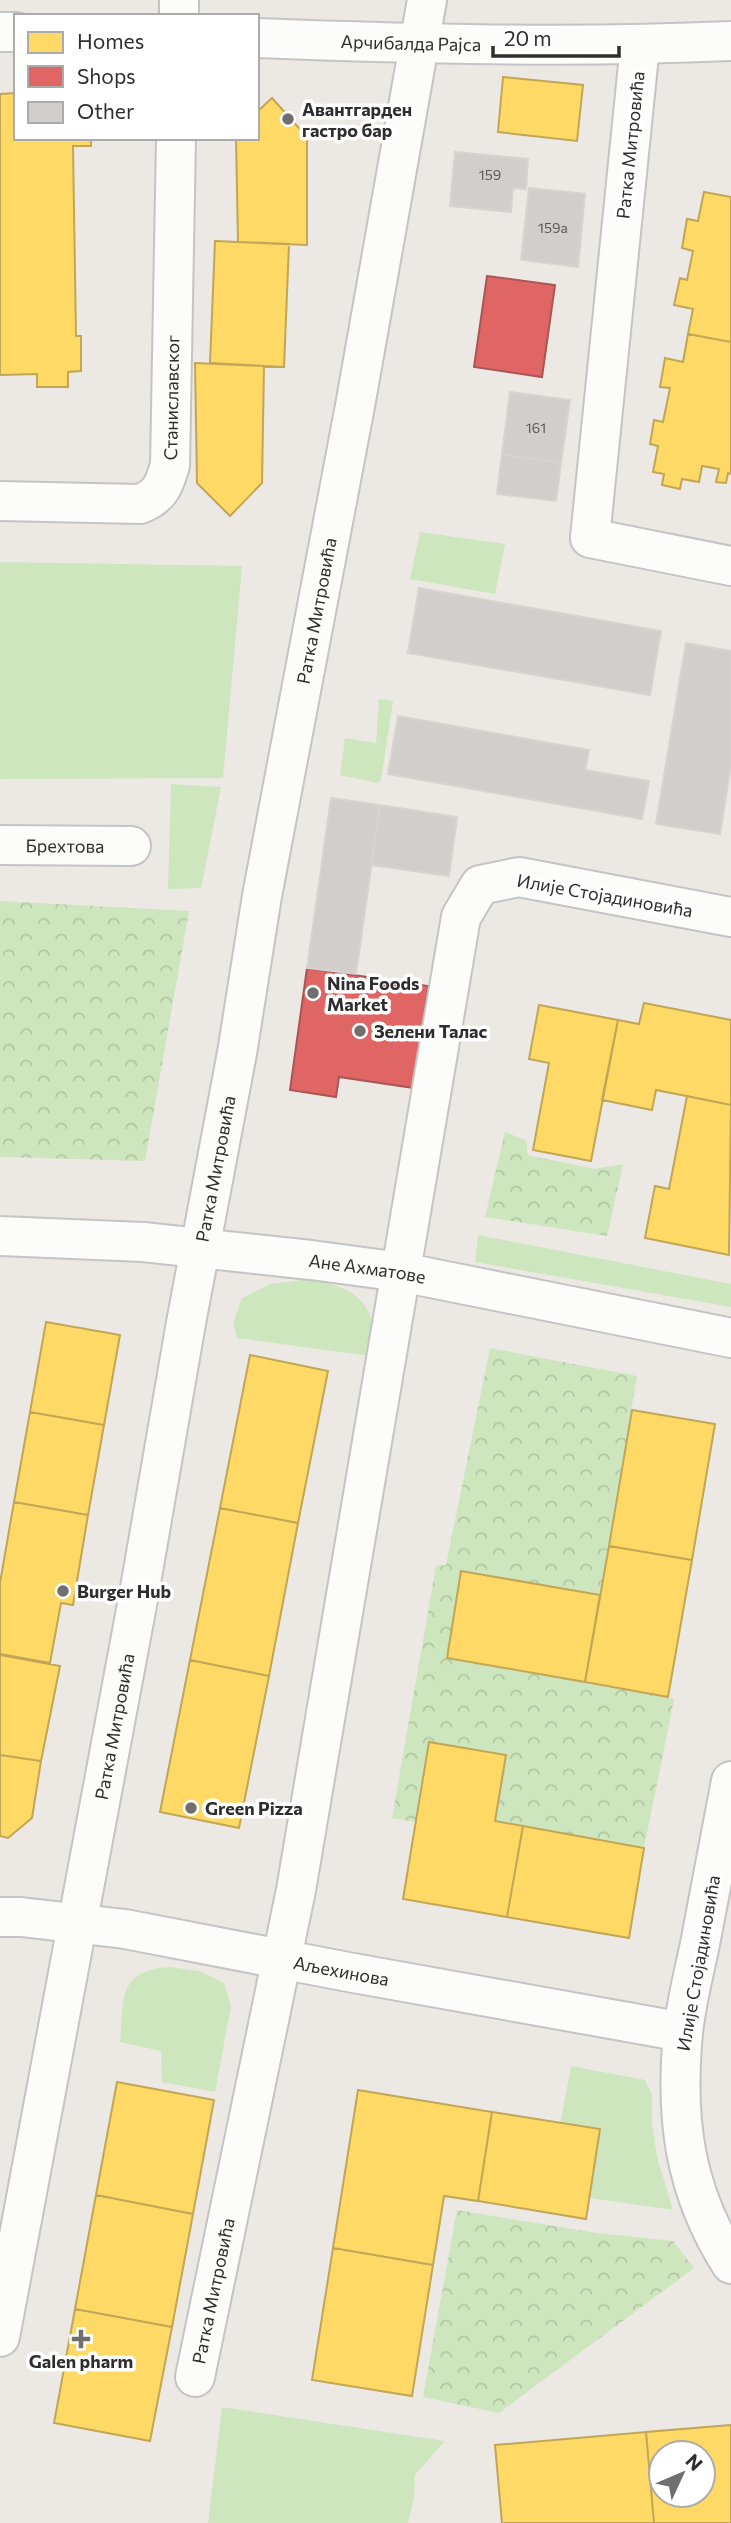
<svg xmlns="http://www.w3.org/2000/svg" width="731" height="2523" font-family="Commissioner,sans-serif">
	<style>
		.grass { fill: #cee6be }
		.park { fill: url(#park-crowns) }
		.homes { fill: #ffd966; stroke: #c0a655; stroke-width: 2; fill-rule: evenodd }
		.shops { fill: #e06666; stroke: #ab5555; stroke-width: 2 }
		.building { fill: #d1cecb; stroke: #d7d4d0; stroke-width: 2 }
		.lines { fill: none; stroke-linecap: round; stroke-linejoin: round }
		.street-casing { stroke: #c5c4c5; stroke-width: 42 }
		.secondary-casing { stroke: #c5c4c5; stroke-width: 42 }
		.street { stroke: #fcfcfb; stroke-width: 38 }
		.secondary { stroke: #fcfcfb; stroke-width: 38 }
		.poi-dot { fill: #706f6e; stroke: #fff; stroke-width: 2.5 }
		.labels { text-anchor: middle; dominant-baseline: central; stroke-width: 7; stroke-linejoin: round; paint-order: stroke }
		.number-label { font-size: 14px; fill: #585857 }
		.street-label { font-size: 18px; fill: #2e2e2e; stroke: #fff }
		.poi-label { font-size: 18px; font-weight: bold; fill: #2e2e2e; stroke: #fff; text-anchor: start }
	</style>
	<defs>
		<pattern id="park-crowns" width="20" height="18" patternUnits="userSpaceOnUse" patternTransform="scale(1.75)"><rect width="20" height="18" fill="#cee6be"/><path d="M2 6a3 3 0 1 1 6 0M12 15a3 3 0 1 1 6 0" fill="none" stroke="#b1c6a4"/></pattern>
	</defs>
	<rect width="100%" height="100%" fill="#ece8e4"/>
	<path class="grass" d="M 420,532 L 505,544 L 495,594 L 410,579 Z
		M 0,562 L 242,566 L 223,778 L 0,779 Z
		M 379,699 L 393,701 L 381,780 L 378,783 L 340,775 L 345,738 L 376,743 Z
		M 171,784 L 221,787 L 201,888 L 168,889 Z
		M 478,1235 L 731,1284 L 731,1307 L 475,1262 Z
		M 311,1279 C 357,1289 382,1304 369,1356 L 237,1338 L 233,1323 L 242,1298 L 270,1284 Z
		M 169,1967 L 199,1971 L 224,1983 L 231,2006 L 215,2092 L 162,2082 L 161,2051 L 120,2042 C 124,1999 117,1971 169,1967 Z
		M 571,2066 L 645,2080 L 652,2095 L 652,2124 L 657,2157 L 673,2210 L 589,2198 L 600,2129 L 560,2125 Z
		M 222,2407 L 445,2441 L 415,2475 L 414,2497 L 408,2523 L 208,2523 Z"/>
	<path class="park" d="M 0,901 L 189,911 L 145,1161 L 0,1157 Z
		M 505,1132 L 526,1140 L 528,1155 L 595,1169 L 623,1164 L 607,1236 L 485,1217 Z
		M 490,1348 L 637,1376 L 600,1595 L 462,1571 L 447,1658 L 674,1699 L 644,1848 L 495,1821 L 416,1822 L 392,1818 L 436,1566 L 446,1565 Z
		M 457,2210 L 597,2233 L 673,2241 L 694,2268 L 499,2413 L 423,2397 Z"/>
	<path class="homes" d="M 503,77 L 583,85 L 577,141 L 498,132 Z
		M 16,93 L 16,138 L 91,138 L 91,146 L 73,146 L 76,336 L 81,336 L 81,371 L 68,372 L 68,387 L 37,387 L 37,374 L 0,375 L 0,94 Z
		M 272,98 L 307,137 L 307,245 L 238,242 L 236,138 L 257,138 L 257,112 Z
		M 704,192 L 731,197 L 731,342 L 688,334 L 693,309 L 674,305 L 680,278 L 687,280 L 693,251 L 682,248 L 687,219 L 698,221 Z
		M 215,241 L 289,244 L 284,367 L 210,363 Z
		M 688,334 L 731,342 L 731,474 L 728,473 L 726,483 L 716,482 L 719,469 L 702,466 L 699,482 L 682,479 L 680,489 L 662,485 L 664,474 L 653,472 L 658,446 L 650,444 L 654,420 L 663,422 L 670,388 L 660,387 L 665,358 L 683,362 Z
		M 195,363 L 264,366 L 262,483 L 230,516 L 197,483 Z
		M 644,1003 L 731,1020 L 731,1105 L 656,1090 L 652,1110 L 602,1100 L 618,1020 L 639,1024 Z
		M 539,1005 L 618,1020 L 591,1161 L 533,1150 L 549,1063 L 529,1059 Z
		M 687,1096 L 731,1105 L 729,1255 L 645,1238 L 655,1186 L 669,1189 Z
		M 46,1322 L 120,1335 L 104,1425 L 30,1412 Z
		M 250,1355 L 328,1371 L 298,1523 L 220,1508 Z
		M 632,1410 L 715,1424 L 692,1560 L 609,1546 Z
		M 30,1412 L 104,1425 L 88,1515 L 14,1502 Z
		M 14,1502 L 88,1515 L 73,1605 L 61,1603 L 50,1663 L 0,1654 L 0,1583 Z
		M 220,1508 L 298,1523 L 269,1676 L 190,1660 Z
		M 609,1546 L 692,1560 L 668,1697 L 585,1682 Z
		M 461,1571 L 600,1595 L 585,1682 L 447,1658 Z
		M 0,1655 L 60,1666 L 41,1761 L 0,1755 Z
		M 190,1660 L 269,1676 L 239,1828 L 160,1812 Z
		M 429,1742 L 506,1755 L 495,1821 L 523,1826 L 507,1917 L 403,1899 Z
		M 0,1755 L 41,1761 L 32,1818 L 8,1838 L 0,1836 Z
		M 523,1826 L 644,1848 L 629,1938 L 507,1917 Z
		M 117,2082 L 214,2100 L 193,2214 L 96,2195 Z
		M 358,2090 L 492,2112 L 478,2201 L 444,2196 L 433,2265 L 333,2248 Z
		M 492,2112 L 600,2129 L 586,2219 L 478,2201 Z
		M 96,2195 L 193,2214 L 172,2327 L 75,2309 Z
		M 333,2248 L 433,2265 L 412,2396 L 312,2380 Z
		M 75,2309 L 172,2327 L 150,2441 L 54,2423 Z
		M 731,2425 L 731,2523 L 654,2523 L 646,2432 ZM 661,2453 L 703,2453 L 703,2495 L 661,2495 Z
		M 646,2432 L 654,2523 L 502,2523 L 495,2445 Z"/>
	<path class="shops" d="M 487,276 L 555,285 L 542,377 L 474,367 Z
		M 307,968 L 428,986 L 414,1088 L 339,1077 L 336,1097 L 290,1090 Z"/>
	<path class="building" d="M 455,152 L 528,159 L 526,189 L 513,188 L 511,212 L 450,206 Z
		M 529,188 L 585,194 L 578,267 L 521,260 Z
		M 510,392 L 570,400 L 561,463 L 502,454 Z
		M 502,454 L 561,463 L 556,501 L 497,494 Z
		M 419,588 L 661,631 L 650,695 L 408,653 Z
		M 686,643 L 731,651 L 731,764 L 720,834 L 656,824 Z
		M 398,716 L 589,750 L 585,770 L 649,781 L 642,819 L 388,774 Z
		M 331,798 L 380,805 L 356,974 L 307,968 Z
		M 380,805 L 457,817 L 449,876 L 371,865 Z"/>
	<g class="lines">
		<defs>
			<g id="street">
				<path d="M 179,16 L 179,0"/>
				<path d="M 0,32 L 16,32"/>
				<path id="s1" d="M 257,38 C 415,44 573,48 731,41"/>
				<path d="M 640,45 L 590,538 L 731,566"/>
				<path id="s2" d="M 0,501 L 140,504 C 160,496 164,486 170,465 L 176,138"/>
				<path id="s3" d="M 0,845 L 131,846"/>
				<path id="s4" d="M 0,1236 L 143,1242 L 311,1260 L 401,1272 L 731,1338"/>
				<path d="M 731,1781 C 721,1835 710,1889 700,1944 C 694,1973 686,2003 683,2033 C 675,2119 684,2190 731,2264"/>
				<path id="s5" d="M 0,1917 L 21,1917 L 125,1929 L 348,1972 L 683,2032"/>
				<path id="s6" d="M 195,2377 L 296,1890 L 461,917 L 480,885 L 519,877 L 731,917"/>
			</g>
			<g id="secondary">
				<path id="s7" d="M 0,2337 L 139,1594 L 186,1323 L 237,1053 L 262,896 L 355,406 L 427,0"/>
			</g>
		</defs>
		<use href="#street" class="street-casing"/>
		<use href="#secondary" class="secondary-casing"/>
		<use href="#street" class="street"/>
		<use href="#secondary" class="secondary"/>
	</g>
	<g class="poi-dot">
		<circle cx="288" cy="119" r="7"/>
		<circle cx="313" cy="993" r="7"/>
		<circle cx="360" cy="1031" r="7"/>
		<circle cx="63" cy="1591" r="7"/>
		<circle cx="191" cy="1808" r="7"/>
		<path d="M77.5 2328.5h7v7h7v7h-7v7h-7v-7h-7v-7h7z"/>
	</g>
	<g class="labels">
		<g class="number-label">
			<text x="490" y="174">159</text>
			<text x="553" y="227">159a</text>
			<text x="536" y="427">161</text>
		</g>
		<g class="street-label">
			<text stroke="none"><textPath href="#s1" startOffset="154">Арчибалда Рајса</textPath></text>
			<text transform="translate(630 145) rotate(-84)">Ратка Митровића</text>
			<text stroke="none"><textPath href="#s2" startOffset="259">Станиславског</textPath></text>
			<text stroke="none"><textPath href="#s7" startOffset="1755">Ратка Митровића</textPath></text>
			<text stroke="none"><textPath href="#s3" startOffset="65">Брехтова</textPath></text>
			<text transform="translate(605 895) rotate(10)">Илије Стојадиновића</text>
			<text stroke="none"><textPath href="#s7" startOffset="1188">Ратка Митровића</textPath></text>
			<text stroke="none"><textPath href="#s4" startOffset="369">Ане Ахматове</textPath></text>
			<text stroke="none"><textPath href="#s7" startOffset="621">Ратка Митровића</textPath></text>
			<text transform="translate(698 1963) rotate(-80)">Илије Стојадиновића</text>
			<text stroke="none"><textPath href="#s5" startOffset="346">Аљехинова</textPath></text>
			<text stroke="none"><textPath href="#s6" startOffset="88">Ратка Митровића</textPath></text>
		</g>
		<g class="poi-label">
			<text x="302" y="109">Авантгарден<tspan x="302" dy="21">гастро бар</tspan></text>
			<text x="327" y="983">Nina Foods<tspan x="327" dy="21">Market</tspan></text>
			<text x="374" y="1031">Зелени Талас</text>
			<text x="77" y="1591">Burger Hub</text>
			<text x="205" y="1808">Green Pizza</text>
			<text x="81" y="2361" text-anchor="middle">Galen pharm</text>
		</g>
	</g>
	<rect x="14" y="14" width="245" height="126" fill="#ffffff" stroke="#ababab" stroke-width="2"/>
	<rect x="28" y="32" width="35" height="21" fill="#ffd966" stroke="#ababab" stroke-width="2"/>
	<text x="77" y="49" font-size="21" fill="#2e2e2e">Homes</text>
	<rect x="28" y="66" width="35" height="21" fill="#e06666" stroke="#ababab" stroke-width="2"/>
	<text x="77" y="84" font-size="21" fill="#2e2e2e">Shops</text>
	<rect x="28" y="102" width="35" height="21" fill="#d1cecb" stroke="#ababab" stroke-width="2"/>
	<text x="77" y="119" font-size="21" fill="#2e2e2e">Other</text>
	<g transform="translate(682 2474) rotate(46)"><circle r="33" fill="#ffffff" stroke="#ababab" stroke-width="2"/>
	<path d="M0-5L12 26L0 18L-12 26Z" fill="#706f6e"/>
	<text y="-10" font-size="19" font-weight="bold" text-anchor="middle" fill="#2e2e2e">N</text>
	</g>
	<path d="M493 46v10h126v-10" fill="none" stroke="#2e2e2e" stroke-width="3.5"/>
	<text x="504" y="46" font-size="21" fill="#2e2e2e" stroke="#ffffff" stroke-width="5" paint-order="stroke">20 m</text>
</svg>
